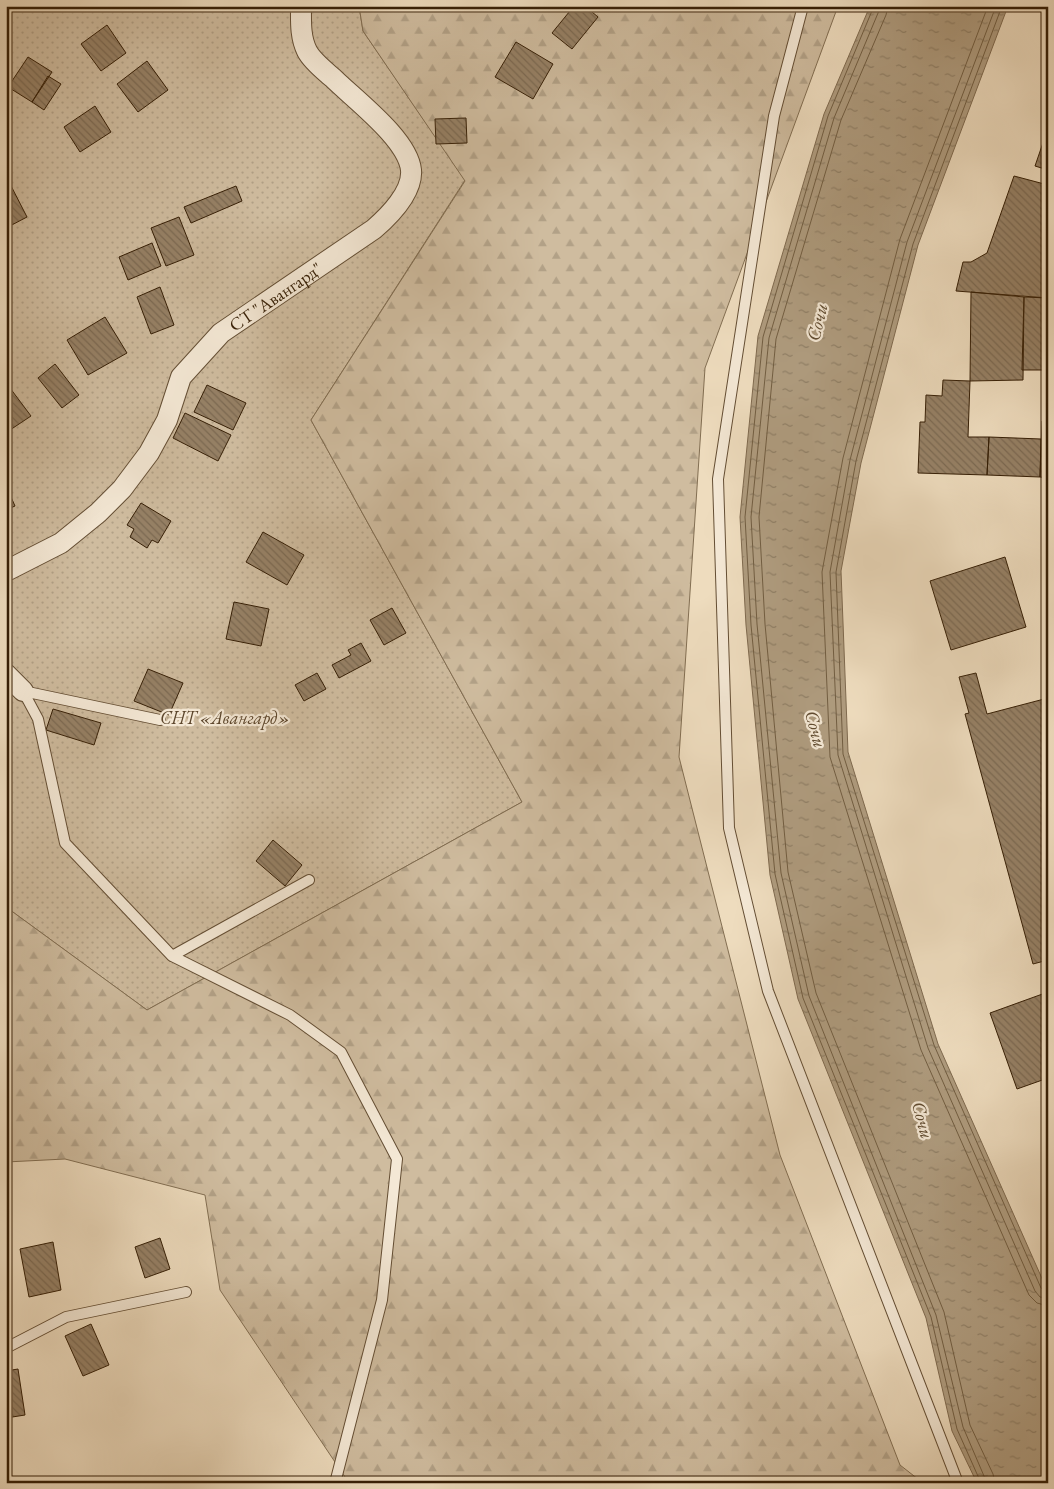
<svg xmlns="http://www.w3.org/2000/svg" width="1054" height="1489" font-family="'EB Garamond',serif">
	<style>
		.grass { fill: url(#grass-dots); stroke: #826e52 }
		.forest { fill: url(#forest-firs); stroke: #826e52 }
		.water { fill: url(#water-ripples); stroke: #7f6a4f }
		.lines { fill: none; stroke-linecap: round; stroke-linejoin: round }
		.shore { stroke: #725e42; stroke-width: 1 }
		.building { fill: url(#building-back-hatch); stroke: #361f06 }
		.service-casing { stroke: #644e34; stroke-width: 12 }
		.minor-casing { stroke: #644e34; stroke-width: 22 }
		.service { stroke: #f4e8d5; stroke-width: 10 }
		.minor { stroke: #f4e8d5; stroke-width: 20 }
		.labels { text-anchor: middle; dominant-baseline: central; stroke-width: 4.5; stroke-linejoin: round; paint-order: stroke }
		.street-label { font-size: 18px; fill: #361f06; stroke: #f4e8d5 }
		.park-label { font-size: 18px; font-style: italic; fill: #5c462c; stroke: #f4e8d5 }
		.water-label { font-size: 19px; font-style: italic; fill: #604b30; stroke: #f4e8d5 }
	</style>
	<defs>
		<pattern id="grass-dots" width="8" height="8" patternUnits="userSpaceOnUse" patternTransform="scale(1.25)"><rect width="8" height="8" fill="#cfbc9f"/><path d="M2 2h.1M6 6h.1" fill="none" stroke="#b2a187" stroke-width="1.8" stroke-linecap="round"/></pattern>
		<pattern id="forest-firs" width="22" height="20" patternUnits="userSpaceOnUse" patternTransform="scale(1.25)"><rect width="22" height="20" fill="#cfbc9f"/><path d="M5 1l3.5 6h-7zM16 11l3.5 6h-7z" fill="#b2a187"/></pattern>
		<pattern id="water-ripples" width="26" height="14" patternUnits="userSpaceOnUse" patternTransform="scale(1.25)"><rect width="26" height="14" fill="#af9c7f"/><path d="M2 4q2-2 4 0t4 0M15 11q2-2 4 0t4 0" fill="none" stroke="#8f7f66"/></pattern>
		<pattern id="building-back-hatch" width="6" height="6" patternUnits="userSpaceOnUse" patternTransform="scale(1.25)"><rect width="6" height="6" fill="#968166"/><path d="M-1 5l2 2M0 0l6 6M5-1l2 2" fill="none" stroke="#7b6952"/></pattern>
	</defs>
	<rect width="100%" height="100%" fill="#eedcbe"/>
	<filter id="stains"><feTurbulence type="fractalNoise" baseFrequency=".004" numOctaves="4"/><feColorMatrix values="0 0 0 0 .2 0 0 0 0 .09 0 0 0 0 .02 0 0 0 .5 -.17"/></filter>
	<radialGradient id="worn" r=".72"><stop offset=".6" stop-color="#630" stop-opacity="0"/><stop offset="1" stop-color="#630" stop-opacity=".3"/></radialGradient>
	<path class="grass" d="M 6,6 L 359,6 L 363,31 L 465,180 L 311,420 L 522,802 L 147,1010 L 6,907 Z"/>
	<path class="forest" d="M 359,6 L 838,6 L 705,368 L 679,757 L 780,1155 L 900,1465 L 923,1483 L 349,1483 L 220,1290 L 205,1195 L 65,1159 L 6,1162 L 6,907 L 147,1010 L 522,802 L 311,420 L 465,181 L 363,31 Z"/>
	<path class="water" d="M 870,6 L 1008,6 L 918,245 L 861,463 L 841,571 L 848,752 L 938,1044 L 1048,1292 L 1048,1483 L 977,1483 L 952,1431 L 926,1318 L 798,999 L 770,875 L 746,625 L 740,517 L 758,336 L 824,114 Z"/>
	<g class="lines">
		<path class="shore" d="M 874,6 L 828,116 L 763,337 L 745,517 L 751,625 L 775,874 L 803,998 L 931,1317 L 957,1429 L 981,1483
			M 881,6 L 834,118 L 769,338 L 751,517 L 757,624 L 781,873 L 809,996 L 936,1315 L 963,1427 L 987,1483
			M 888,6 L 886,15 L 841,120 L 776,339 L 759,517 L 765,624 L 788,872 L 816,993 L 944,1312 L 970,1425 L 993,1474 L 995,1483
			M 988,6 L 900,239 L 843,458 L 822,572 L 830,757 L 921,1050 L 1029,1295 L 1037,1303 L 1048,1306
			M 996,6 L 907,242 L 850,460 L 830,572 L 838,755 L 928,1048 L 1035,1291 L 1040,1297 L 1048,1298
			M 1002,6 L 913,244 L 856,461 L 836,572 L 843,754 L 934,1045 L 1041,1288 L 1048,1292"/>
	</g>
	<path class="building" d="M 574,6 L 585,6 L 598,17 L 572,49 L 552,33 Z
		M 107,25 L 126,53 L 101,71 L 81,44 Z
		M 516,42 L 553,64 L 533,99 L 495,77 Z
		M 28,57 L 52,72 L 32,102 L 8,87 Z
		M 147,61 L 168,90 L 138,112 L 117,84 Z
		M 48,76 L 61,84 L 44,110 L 32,102 Z
		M 95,106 L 111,132 L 80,152 L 64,127 Z
		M 466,118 L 467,143 L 436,144 L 435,119 Z
		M 1047,131 L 1048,131 L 1048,170 L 1035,166 Z
		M 1014,176 L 1048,185 L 1048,298 L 956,291 L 963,262 L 971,262 L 987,253 Z
		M 8,180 L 27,217 L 6,228 L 6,181 Z
		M 236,186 L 242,201 L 191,223 L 184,207 Z
		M 179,217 L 194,255 L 166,266 L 151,228 Z
		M 152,243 L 161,266 L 128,280 L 119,257 Z
		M 160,287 L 174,325 L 151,334 L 137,297 Z
		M 971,292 L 1024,297 L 1023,380 L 970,381 Z
		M 1024,297 L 1048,298 L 1048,370 L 1022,370 Z
		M 105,317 L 127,353 L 88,375 L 67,340 Z
		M 55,364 L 79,395 L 62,408 L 38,378 Z
		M 943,380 L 970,381 L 968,437 L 989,437 L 987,475 L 918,473 L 920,422 L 925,422 L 926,395 L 942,396 Z
		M 207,385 L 246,403 L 233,430 L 194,412 Z
		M 10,388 L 31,416 L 10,430 L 6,425 L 6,392 Z
		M 185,413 L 231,435 L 218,461 L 173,438 Z
		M 1042,421 L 1048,421 L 1048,478 L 1040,477 Z
		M 989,437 L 1041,439 L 1040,477 L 987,475 Z
		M 6,486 L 15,506 L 6,510 Z
		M 141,503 L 171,521 L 158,543 L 152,540 L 147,548 L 130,537 L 134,529 L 127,525 Z
		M 263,532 L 304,555 L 287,585 L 246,562 Z
		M 1005,557 L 1026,627 L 951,650 L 930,581 Z
		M 234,602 L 269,609 L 261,646 L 226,639 Z
		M 392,608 L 406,633 L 384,645 L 370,620 Z
		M 361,643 L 371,661 L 339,678 L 332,665 L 351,655 L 348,650 Z
		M 148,669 L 183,683 L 169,715 L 134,701 Z
		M 317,673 L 326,689 L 304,701 L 295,685 Z
		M 976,673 L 987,714 L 1048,698 L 1048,960 L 1033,964 L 965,714 L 969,713 L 959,677 Z
		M 53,709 L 101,723 L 94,745 L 46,730 Z
		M 273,840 L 302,865 L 285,886 L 256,861 Z
		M 1048,992 L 1048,1078 L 1017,1089 L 990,1013 Z
		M 160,1238 L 170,1269 L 145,1278 L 135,1247 Z
		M 53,1242 L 61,1290 L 29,1297 L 20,1249 Z
		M 91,1324 L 109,1365 L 83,1376 L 65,1336 Z
		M 18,1369 L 25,1415 L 6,1418 L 6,1371 Z"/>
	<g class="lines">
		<defs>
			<path id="service" d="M 803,6 L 774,116 L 718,479 L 729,828 L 768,991 L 958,1483
				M 23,691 L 38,719 L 65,843 L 172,956 L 309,880
				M 23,691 L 160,720
				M 172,956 L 290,1015 L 341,1052 L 397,1159 L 382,1300 L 335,1483
				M 6,1348 L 66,1317 L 186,1292"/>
			<g id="minor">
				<path id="s1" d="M 6,571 L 61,543 L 98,513 L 122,489 L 149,453 L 167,420 L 181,377 L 221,333 L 374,229 C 389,216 413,192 411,170 C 408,139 354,99 333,78 C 325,71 312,61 307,51 C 300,37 301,21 301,6"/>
				<path d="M 6,674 L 23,691"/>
			</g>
		</defs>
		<use href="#service" class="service-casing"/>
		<use href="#minor" class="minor-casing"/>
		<use href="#service" class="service"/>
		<use href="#minor" class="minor"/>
	</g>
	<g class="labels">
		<g class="street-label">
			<text stroke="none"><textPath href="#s1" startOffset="396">СТ "Авангард"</textPath></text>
		</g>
		<g class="park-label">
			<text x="225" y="717">СНТ «Авангард»</text>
		</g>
		<g class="water-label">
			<text transform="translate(817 322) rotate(-77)">Сочи</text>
			<text transform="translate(816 729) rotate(75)">Сочи</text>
			<text transform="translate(923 1120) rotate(75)">Сочи</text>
		</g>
	</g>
	<rect width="1054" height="1489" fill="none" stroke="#eedcbe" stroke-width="25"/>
	<rect x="8" y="8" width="1039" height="1474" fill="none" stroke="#361f06" stroke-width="2.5"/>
	<rect x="12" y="12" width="1029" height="1464" fill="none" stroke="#361f06"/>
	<rect width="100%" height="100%" filter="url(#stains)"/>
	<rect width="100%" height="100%" fill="url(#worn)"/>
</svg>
